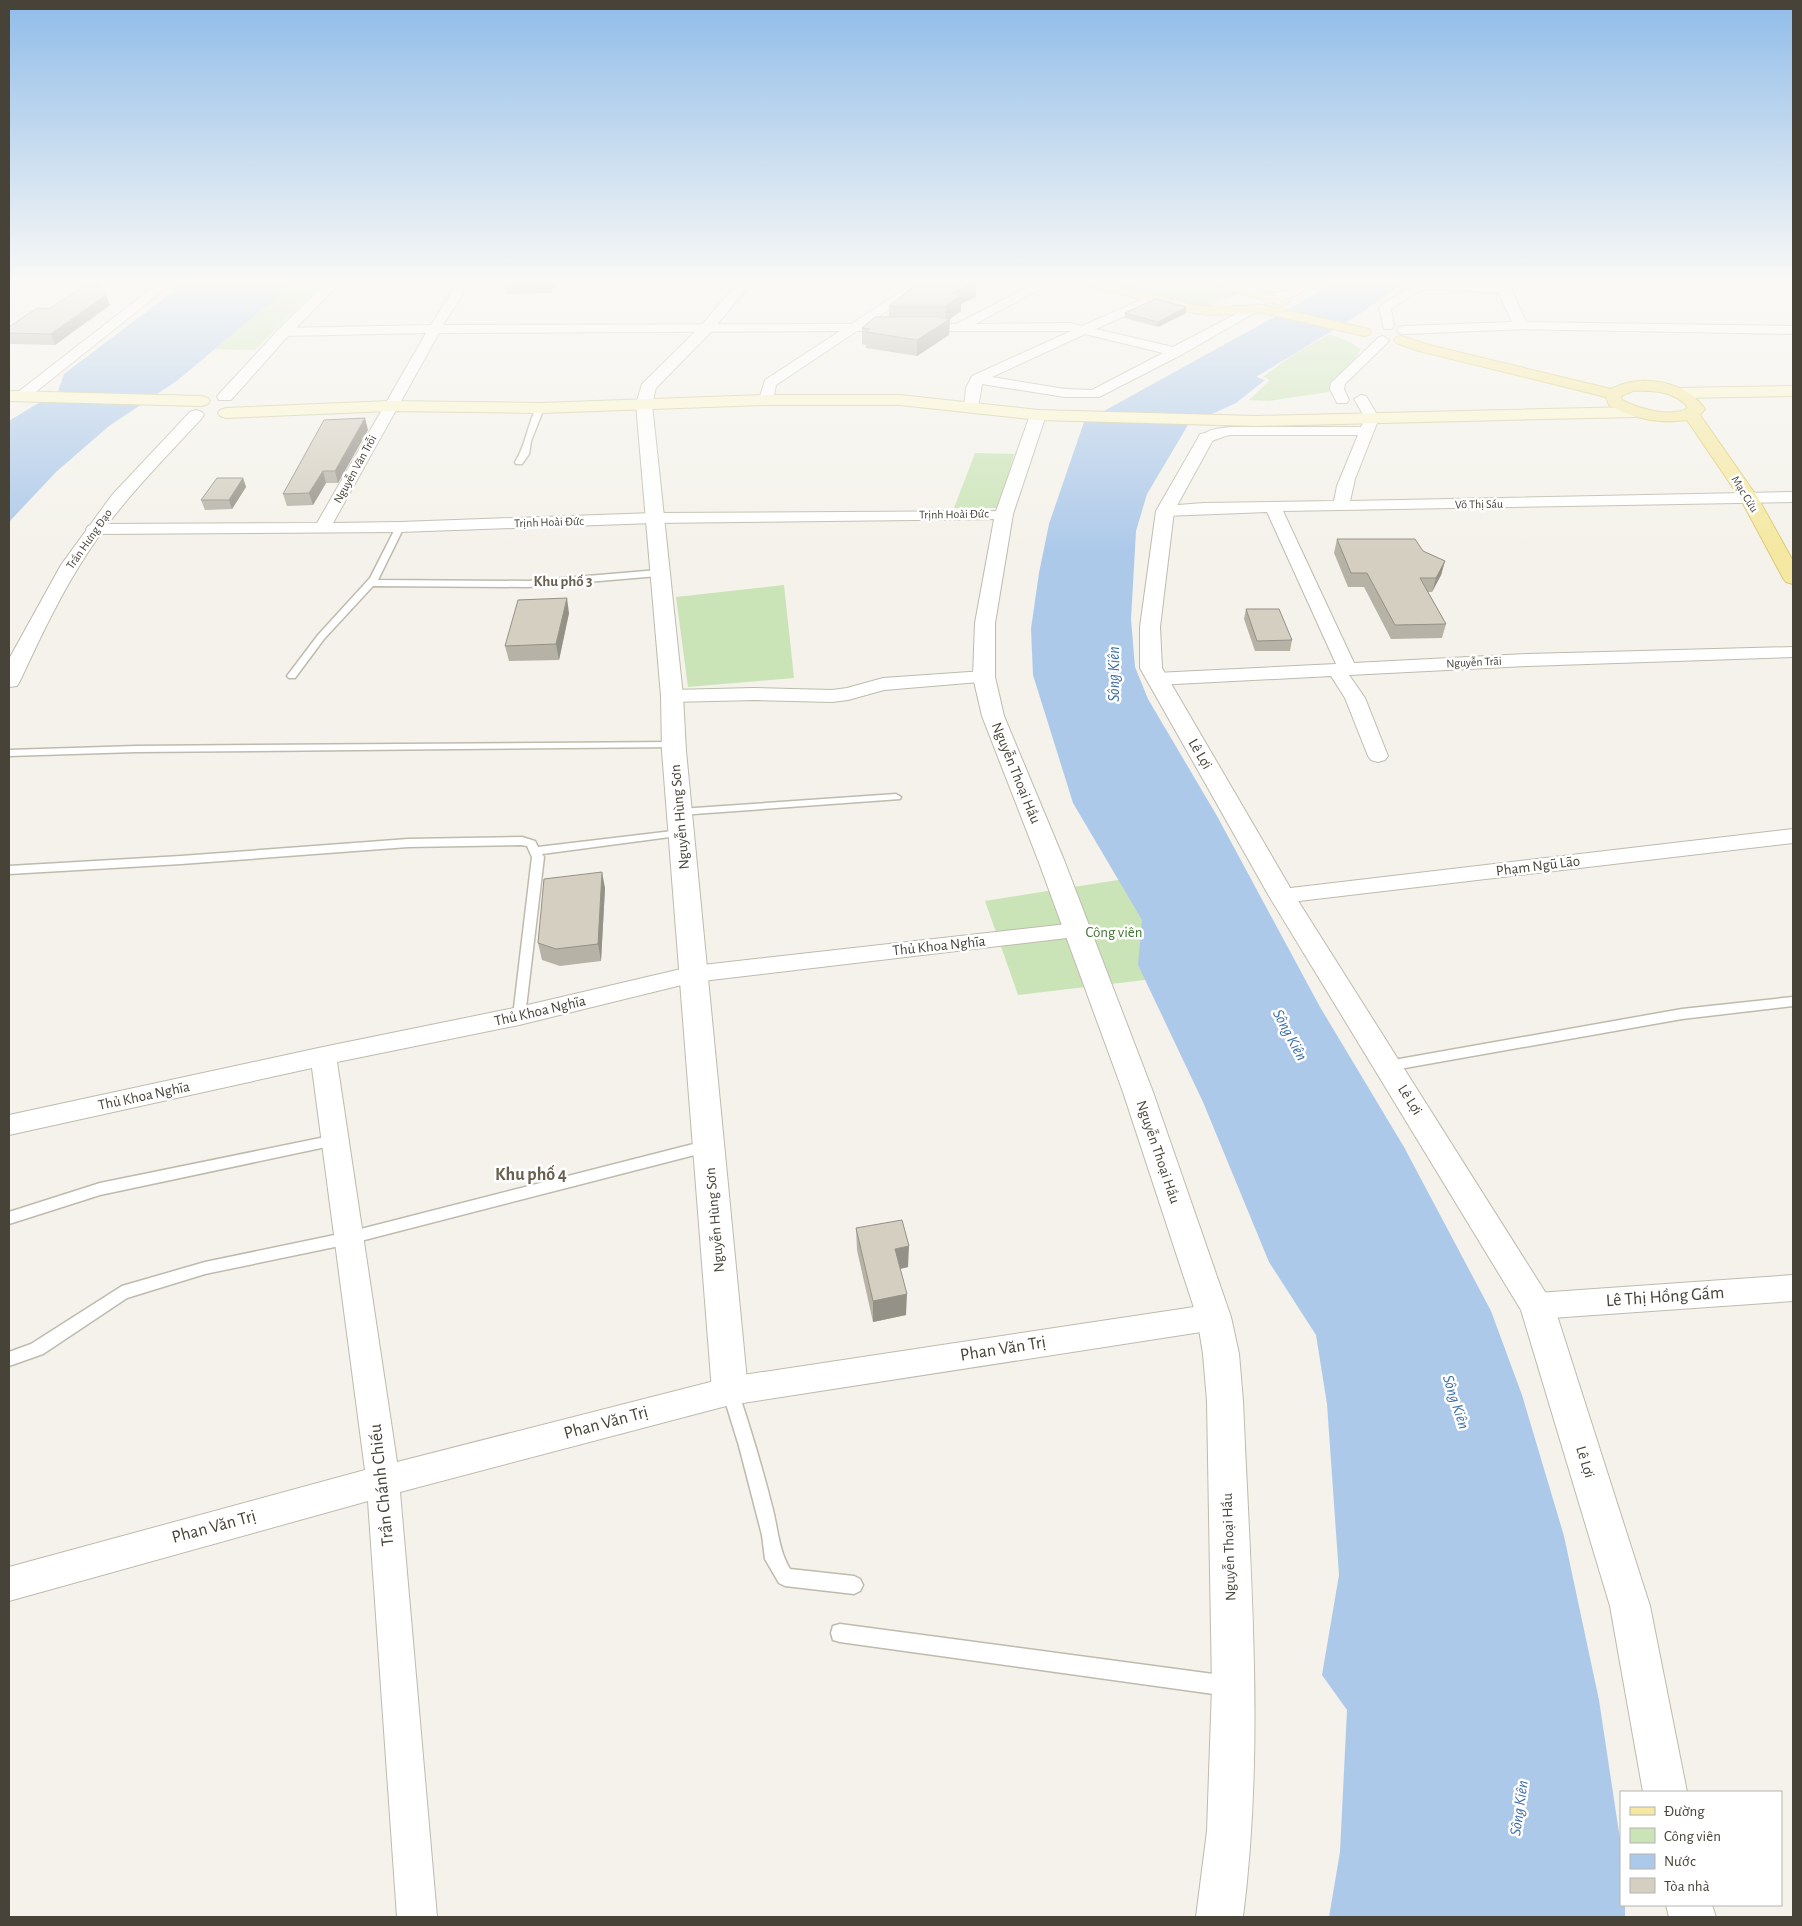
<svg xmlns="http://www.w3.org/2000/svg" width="1802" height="1926" font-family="'Alegreya Sans',sans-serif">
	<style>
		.green { fill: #cae4b7 }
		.water { fill: #adc9ea }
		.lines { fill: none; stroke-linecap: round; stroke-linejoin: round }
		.service-casing { stroke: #bebbad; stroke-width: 3 }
		.minor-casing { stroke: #bebbad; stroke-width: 2 }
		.tertiary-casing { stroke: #bebbad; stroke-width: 2 }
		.secondary-casing { stroke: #cfc89e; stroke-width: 2 }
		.primary-casing { stroke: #d9c872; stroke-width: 2 }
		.service { fill: #fff; fill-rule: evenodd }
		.minor { fill: #fff; fill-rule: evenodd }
		.tertiary { fill: #fff; fill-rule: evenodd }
		.secondary { fill: #faf5ce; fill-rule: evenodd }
		.primary { fill: #f5e8a2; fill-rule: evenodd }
		.wall { fill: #b6b2a6 }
		.shaded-wall { fill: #949187 }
		.building { fill: #d4cfc1; stroke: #949187 }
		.labels { text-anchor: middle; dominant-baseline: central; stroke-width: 5; stroke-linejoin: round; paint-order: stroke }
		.far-street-label { font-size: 12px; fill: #474339; stroke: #fff }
		.far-quarter-label { font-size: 15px; font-weight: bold; fill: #696251; stroke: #fff }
		.street-label { font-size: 15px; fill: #474339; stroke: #fff }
		.park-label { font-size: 15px; fill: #427431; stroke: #fff }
		.water-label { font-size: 16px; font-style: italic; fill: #3b6daa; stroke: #fff }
		.quarter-label { font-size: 18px; font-weight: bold; fill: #696251; stroke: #fff }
		.near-street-label { font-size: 18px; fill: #474339; stroke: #fff }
	</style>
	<rect width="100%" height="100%" fill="#f4f2ea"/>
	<path class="green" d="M 285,281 L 324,281 L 255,350 L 207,349 Z
		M 1096,281 C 1125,281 1223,275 1242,292 L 1203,308 Z
		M 1330,334 L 1350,342 L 1361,349 L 1353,362 L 1337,377 L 1329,392 L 1268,401 L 1249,400 L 1270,380 L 1263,377 L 1294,354 Z
		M 975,453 L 1014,454 L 999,508 L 954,508 Z
		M 784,585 L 794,678 L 688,687 L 676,597 Z
		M 1150,875 L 1187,975 L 1018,995 L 985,901 Z"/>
	<path class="water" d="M 187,281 L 291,281 L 278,296 L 178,380 L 109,426 L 56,472 L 9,522 L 9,421 L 58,391 L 64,374 Z
		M 1335,281 L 1407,281 L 1358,315 L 1256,377 L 1265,380 L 1236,403 L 1188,425 L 1147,494 L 1136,531 L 1131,619 L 1135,667 L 1148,699 L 1217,816 L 1320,1007 L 1404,1147 L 1491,1311 L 1522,1395 L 1564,1536 L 1599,1700 L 1621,1846 L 1621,1905 L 1625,1905 L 1625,1917 L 1329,1917 L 1340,1852 L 1347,1710 L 1322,1675 L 1339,1575 L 1327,1404 L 1316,1335 L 1269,1262 L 1203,1102 L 1138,965 L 1142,920 L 1073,803 L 1033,675 L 1031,629 L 1039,573 L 1049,524 L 1084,422 L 1298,304 Z"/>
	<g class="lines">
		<defs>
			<path id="service" d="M 1763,281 L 1793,281 L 1793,284 L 1766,284 Z
				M 537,406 L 544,408 L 531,441 L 529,454 L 522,464 L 516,464 L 515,462 C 525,448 528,423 537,406 Z
				M 400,524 L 404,527 L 378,580 L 528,581 L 658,570 L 662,573 L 658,576 L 528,587 L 373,586 L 324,639 L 295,678 L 289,678 L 287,676 L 318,635 L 370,578 L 396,527 Z
				M 674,742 L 678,743 L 679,745 L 678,747 L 136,752 L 9,756 L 9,750 L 136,746 Z
				M 896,794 L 901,797 L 900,799 L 680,815 L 674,812 L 680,809 Z
				M 681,830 L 685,831 L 687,833 L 685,835 L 542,854 L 544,857 L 525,1016 L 524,1019 L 514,1019 L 513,1016 L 532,857 L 527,846 L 521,845 L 408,847 L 181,864 L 9,874 L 9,866 L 181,856 L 408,839 L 522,837 L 535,841 L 538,847 Z
				M 1793,997 L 1793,1006 L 1682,1019 L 1388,1071 L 1383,1069 L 1381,1066 L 1383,1063 L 1388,1061 L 1682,1009 Z
				M 335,1135 L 340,1136 L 342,1140 L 340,1144 L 100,1195 L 9,1224 L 9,1212 L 100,1183 Z
				M 709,1140 L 714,1142 L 716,1146 L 714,1150 L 349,1244 L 205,1274 L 127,1298 L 43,1354 L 9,1366 L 9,1352 L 31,1344 L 122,1286 L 205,1262 L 349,1232 Z
				M 730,1384 L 736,1386 L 738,1391 C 751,1430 763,1470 773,1510 C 778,1530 779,1551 790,1569 L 854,1576 L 860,1579 L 863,1585 L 860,1591 L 854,1594 L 785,1586 L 779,1583 L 765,1559 L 762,1535 L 739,1446 L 722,1391 L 724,1386 Z
				M 840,1624 L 1228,1676 L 1235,1679 L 1238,1686 L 1235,1693 L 1228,1696 L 840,1642 L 833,1640 L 831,1633 L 833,1626 Z"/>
			<path id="minor" d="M 161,281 L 175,281 L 28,398 L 18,398 L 16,395 L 18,392 Z
				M 459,281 L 471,281 L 443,325 L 851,324 L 917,281 L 931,281 L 868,324 L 956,324 L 1040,281 L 1055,281 L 975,324 L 1070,323 L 1082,326 L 1152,295 L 1158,299 L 1156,302 L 1096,329 L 1173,347 L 1253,305 L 1261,305 L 1263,308 L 1181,355 L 1099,397 L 1065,397 L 982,384 L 978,408 L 971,412 L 964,408 L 966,388 L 972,376 L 1071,331 L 857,331 L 776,385 L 773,400 L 766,404 L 759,400 L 765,380 L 840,331 L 439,333 L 333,523 L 400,522 L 654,513 L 1010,511 L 1012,514 L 1010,517 L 1004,519 L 654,523 L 400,532 L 94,534 L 88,532 L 86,529 L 88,526 L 94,524 L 317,523 L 426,333 L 284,336 L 278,332 L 284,328 L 431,325 ZM 1085,334 L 1163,353 L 1092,390 L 1065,389 L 992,377 Z
				M 1303,281 L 1318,281 L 1295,296 L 1267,303 L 1261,299 L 1263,296 L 1287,290 Z
				M 1430,281 L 1504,285 L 1510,289 L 1504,293 L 1430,289 L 1420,290 L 1391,309 L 1394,326 L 1392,329 L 1384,329 L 1379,308 L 1381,305 L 1413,285 Z
				M 1521,322 L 1793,326 L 1793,334 L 1517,329 L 1515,326 Z
				M 1383,336 L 1389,340 L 1387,343 L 1345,384 L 1344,389 L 1349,400 L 1347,403 L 1337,403 L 1330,389 L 1331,383 L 1379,337 Z
				M 1361,395 L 1366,396 L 1379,418 L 1355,479 L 1350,501 L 1793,492 L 1793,502 L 1283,511 L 1354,663 L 1528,654 L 1793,647 L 1793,657 L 1528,666 L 1349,675 L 1365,698 L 1388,756 L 1385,760 L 1378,762 L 1371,760 L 1368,756 L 1345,698 L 1331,676 L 1156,685 L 1149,683 L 1147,679 L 1149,675 L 1156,673 L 1336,664 L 1267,512 L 1165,516 L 1159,514 L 1157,511 L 1159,508 L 1165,506 L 1204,503 L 1334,501 L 1337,486 L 1358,435 L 1231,435 C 1221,436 1211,444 1201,441 L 1199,438 C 1206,429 1220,428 1231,427 L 1361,427 L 1365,418 L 1354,399 Z
				M 984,671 L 991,673 L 993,677 L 991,681 L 884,690 L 848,700 L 832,702 L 754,700 L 672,702 L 665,700 L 662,696 L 665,692 L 672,690 L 754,688 L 832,690 L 847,688 L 883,678 Z
				M 1793,829 L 1793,843 L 1282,903 L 1274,901 L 1271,896 L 1274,891 L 1282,889 Z
				M 1076,923 L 1084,926 L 1088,931 L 1084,936 L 694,982 L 519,1025 L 337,1062 L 397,1462 L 730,1377 L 1214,1304 L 1225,1308 L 1229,1317 L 1225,1326 L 1214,1330 L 730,1405 L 400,1492 L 437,1917 L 397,1917 L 368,1501 L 9,1601 L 9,1567 L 365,1470 L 312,1068 L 9,1135 L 9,1115 L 323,1047 L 519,1007 L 694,966 Z
				M 1793,1275 L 1793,1301 L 1537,1319 L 1526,1315 L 1522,1306 L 1526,1297 L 1537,1293 Z"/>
			<path id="tertiary" d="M 327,281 L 342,281 L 289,335 L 231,400 L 219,400 L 217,397 L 219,394 L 279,329 Z
				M 739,281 L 753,281 L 711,332 L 656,388 L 652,404 L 683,696 L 686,751 L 748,1391 L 743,1403 L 730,1407 L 717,1403 L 712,1391 L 662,751 L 661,696 L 636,404 L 642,384 L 701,326 Z
				M 1496,281 L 1510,281 L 1511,289 L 1528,326 L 1526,329 L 1404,334 L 1399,333 L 1397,330 L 1399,327 L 1404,326 L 1512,322 L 1497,289 Z
				M 196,410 L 202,412 L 204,415 L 202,418 C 163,460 122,501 90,549 C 62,591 41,636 20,681 L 17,686 L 9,687 L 9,659 L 61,565 L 112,495 L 190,412 Z
				M 1038,410 L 1044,412 L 1046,415 L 1013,514 L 995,623 L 995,677 L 1004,716 L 1064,860 L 1153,1092 L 1231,1317 L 1239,1354 L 1243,1401 C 1250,1572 1265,1746 1243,1917 L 1196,1917 L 1207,1831 L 1212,1687 L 1207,1401 L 1203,1354 L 1197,1317 L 1123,1092 L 1038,860 L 982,716 L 973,677 L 975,623 L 995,514 L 1030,415 L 1032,412 Z
				M 1206,433 L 1212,434 L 1214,438 L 1174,511 L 1160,627 L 1162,668 L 1295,896 L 1554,1306 L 1650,1606 L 1687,1792 L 1643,1792 L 1610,1606 L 1521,1310 L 1269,896 L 1140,668 L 1140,627 L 1156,511 L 1198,438 L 1200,434 Z
				M 1666,1905 L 1712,1905 L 1716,1917 L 1669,1917 Z"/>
			<path id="secondary" d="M 1793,386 L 1793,396 L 1679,398 L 1673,396 L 1671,393 L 1673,390 L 1679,388 Z
				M 9,391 L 202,396 L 208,398 L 210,401 L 208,404 L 202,406 L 9,401 Z
				M 766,395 L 900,395 L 1038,410 L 1256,416 L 1634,407 L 1640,409 L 1642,412 L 1640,415 L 1634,417 L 1256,426 L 1038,420 L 900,405 L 766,405 L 540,413 L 389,411 L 226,418 L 220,416 L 218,413 L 220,410 L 226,408 L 389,401 L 540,403 Z"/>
			<path id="primary" d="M 1079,281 L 1103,281 L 1194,305 L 1209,307 L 1263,305 L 1369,329 L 1371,332 L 1369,335 L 1364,336 L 1263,313 L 1209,315 L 1194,313 L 1081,284 Z
				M 1212,281 L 1235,281 L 1287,299 L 1289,302 L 1282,306 L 1214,284 Z
				M 1401,336 L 1429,345 L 1611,389 C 1641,373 1686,381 1705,409 L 1700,415 L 1758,498 L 1793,561 L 1793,584 L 1786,582 L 1783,578 L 1740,498 L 1687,420 C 1660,424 1633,419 1609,405 L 1606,397 L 1419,351 L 1396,343 L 1394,340 L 1396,337 ZM 1633,391 C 1652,390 1676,391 1688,408 C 1671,418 1639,409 1622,400 L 1621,396 Z"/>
		</defs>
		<use href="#service" class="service-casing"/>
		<use href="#minor" class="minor-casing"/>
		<use href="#tertiary" class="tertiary-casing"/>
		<use href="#secondary" class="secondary-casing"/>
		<use href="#primary" class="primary-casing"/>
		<use href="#service" class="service"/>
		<use href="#minor" class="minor"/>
		<use href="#tertiary" class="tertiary"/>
		<use href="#secondary" class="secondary"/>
		<use href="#primary" class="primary"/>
	</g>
	<path class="wall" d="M 507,281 L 556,281 L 551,293 L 506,294 L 505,286 Z
		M 976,282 L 976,297 L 961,304 L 961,311 L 950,319 L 949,335 L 917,356 L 866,348 L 866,345 L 862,344 L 862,328 L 889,317 L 889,306 Z
		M 110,305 L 55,345 L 9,344 L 9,327 L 49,309 Z
		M 1125,313 L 1186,313 L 1158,327 L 1125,318 Z
		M 368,430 L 338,483 L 326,483 L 313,505 L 287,506 L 283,494 Z
		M 243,478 L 246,487 L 232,509 L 205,510 L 201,500 Z
		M 1337,539 L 1423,551 L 1445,561 L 1441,575 L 1432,592 L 1428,592 L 1446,624 L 1442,638 L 1391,639 L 1364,587 L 1348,587 L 1334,553 Z
		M 1246,609 L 1292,640 L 1290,651 L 1255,651 L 1244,619 Z
		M 569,613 L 559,660 L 509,661 L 505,646 Z
		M 605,888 L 601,961 L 560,966 L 542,960 L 538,943 Z
		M 856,1228 L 908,1267 L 900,1269 L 906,1315 L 873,1322 L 857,1250 Z"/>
	<path class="shaded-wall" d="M 551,281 L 556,281 L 551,293 L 550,285 Z
		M 976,282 L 976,297 L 961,304 L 961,311 L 950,319 L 949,335 L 917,356 L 917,340 L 945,322 L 946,306 L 952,293 Z
		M 106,295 L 110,305 L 55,345 L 51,334 Z
		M 1186,307 L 1186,313 L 1158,327 L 1158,322 Z
		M 365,418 L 368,430 L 338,483 L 335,471 Z
		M 323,471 L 326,483 L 313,505 L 309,493 Z
		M 243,478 L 246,487 L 232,509 L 229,500 Z
		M 1445,561 L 1441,575 L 1432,592 L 1436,578 Z
		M 567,598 L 569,613 L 559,660 L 556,644 Z
		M 602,872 L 605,888 L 601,961 L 598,944 Z
		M 909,1246 L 908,1267 L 895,1270 L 895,1249 Z
		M 907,1294 L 906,1315 L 873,1322 L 873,1301 Z"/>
	<path class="building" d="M 91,281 L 97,281 L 106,295 L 51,334 L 9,333 L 9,327 L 37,308 L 49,309 Z
		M 507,281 L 551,281 L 550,285 L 505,286 Z
		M 920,281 L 975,281 L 976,282 L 952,293 L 961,295 L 946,306 L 889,306 Z
		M 1155,299 L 1186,307 L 1158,322 L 1125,313 Z
		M 875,317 L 937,317 L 950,319 L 917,340 L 866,332 L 870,329 L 862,328 Z
		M 365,418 L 335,471 L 323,471 L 309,493 L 283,494 L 324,420 Z
		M 217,478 L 243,478 L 229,500 L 201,500 Z
		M 1337,539 L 1415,539 L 1423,551 L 1445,561 L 1436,578 L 1420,578 L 1446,624 L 1395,625 L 1367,573 L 1351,573 Z
		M 567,598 L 556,644 L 505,646 L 518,600 Z
		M 1246,609 L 1279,609 L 1292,640 L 1257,641 Z
		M 602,872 L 598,944 L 556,949 L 538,943 L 544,879 Z
		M 902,1220 L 909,1246 L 895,1249 L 907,1294 L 873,1301 L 856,1228 Z"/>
	<linearGradient id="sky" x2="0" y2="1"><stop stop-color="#90bce9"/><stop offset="0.51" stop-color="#faf9f6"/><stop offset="1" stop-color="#faf9f6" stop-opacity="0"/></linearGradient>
	<rect width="1802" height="551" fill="url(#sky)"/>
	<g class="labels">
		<g class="far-street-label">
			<text transform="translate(355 469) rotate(-61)">Nguyễn Văn Trỗi</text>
			<text transform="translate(1745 494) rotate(58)">Mạc Cửu</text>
			<text transform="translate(1479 504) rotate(-1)">Võ Thị Sáu</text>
			<text transform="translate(954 514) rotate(-1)">Trịnh Hoài Đức</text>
			<text transform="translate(549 522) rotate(-2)">Trịnh Hoài Đức</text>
			<text transform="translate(89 539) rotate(-55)">Trần Hưng Đạo</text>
			<text transform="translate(1474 662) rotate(-3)">Nguyễn Trãi</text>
		</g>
		<g class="far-quarter-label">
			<text x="563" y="581">Khu phố 3</text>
		</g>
		<g class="street-label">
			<text transform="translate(1200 754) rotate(60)">Lê Lợi</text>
			<text transform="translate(1016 773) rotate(68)">Nguyễn Thoại Hầu</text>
			<text transform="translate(680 817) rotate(-95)">Nguyễn Hùng Sơn</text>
			<text transform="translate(1538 866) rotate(-7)">Phạm Ngũ Lão</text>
			<text transform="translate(939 946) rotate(-6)">Thủ Khoa Nghĩa</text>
			<text transform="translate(540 1011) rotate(-13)">Thủ Khoa Nghĩa</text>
			<text transform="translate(144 1096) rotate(-12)">Thủ Khoa Nghĩa</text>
			<text transform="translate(1410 1100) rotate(58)">Lê Lợi</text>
			<text transform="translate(1158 1152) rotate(71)">Nguyễn Thoại Hầu</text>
			<text transform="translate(715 1220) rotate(-95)">Nguyễn Hùng Sơn</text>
			<text transform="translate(1585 1462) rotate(73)">Lê Lợi</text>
			<text transform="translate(1229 1547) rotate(-92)">Nguyễn Thoại Hầu</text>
		</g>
		<g class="park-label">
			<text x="1114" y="932">Công viên</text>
		</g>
		<g class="water-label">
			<text transform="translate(1114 674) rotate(-90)">Sông Kiên</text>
			<text transform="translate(1290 1035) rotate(62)">Sông Kiên</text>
			<text transform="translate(1456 1402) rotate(72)">Sông Kiên</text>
			<text transform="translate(1519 1808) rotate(-82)">Sông Kiên</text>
		</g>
		<g class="quarter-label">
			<text x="531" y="1175">Khu phố 4</text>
		</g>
		<g class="near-street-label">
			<text transform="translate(1665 1297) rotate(-4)">Lê Thị Hồng Gấm</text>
			<text transform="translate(1003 1349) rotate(-9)">Phan Văn Trị</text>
			<text transform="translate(606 1423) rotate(-15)">Phan Văn Trị</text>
			<text transform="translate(382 1485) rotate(-96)">Trần Chánh Chiếu</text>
			<text transform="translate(214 1527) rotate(-15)">Phan Văn Trị</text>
		</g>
	</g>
	<rect width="1802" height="1926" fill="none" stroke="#474339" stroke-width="20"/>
	<rect x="1620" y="1791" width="162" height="115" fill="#ffffff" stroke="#b5b4b0"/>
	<rect x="1630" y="1807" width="25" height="8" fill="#f5e8a2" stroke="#b5b4b0"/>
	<text x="1664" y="1816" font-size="15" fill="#474339">Đường</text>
	<rect x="1630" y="1828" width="25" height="15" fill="#cae4b7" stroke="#b5b4b0"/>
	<text x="1664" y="1841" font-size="15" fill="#474339">Công viên</text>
	<rect x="1630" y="1854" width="25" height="15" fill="#adc9ea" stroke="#b5b4b0"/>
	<text x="1664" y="1866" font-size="15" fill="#474339">Nước</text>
	<rect x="1630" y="1878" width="25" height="15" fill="#d4cfc1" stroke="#b5b4b0"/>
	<text x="1664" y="1891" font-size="15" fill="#474339">Tòa nhà</text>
</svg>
